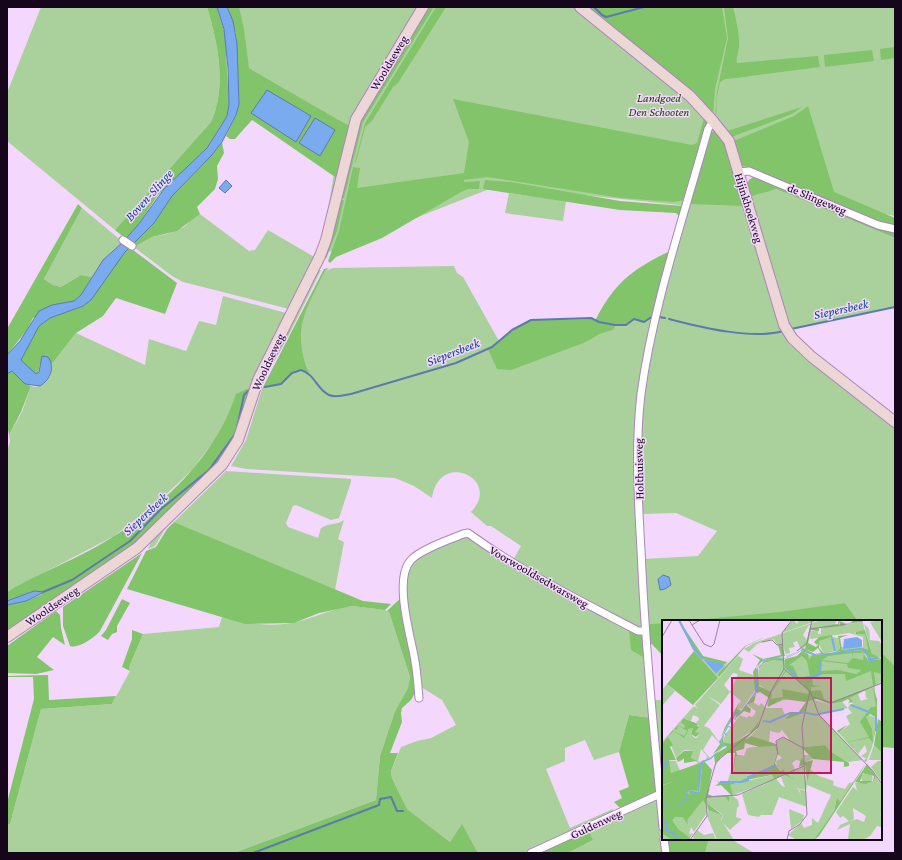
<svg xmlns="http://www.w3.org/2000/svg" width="902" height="860" font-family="'Crimson Pro',serif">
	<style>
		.green { fill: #aad19b; fill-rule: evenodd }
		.forest { fill: #82c469 }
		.water { fill: #7babef; stroke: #5d7aaf }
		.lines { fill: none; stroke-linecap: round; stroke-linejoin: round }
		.stream { stroke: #5d7aaf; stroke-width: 2 }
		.street-casing { stroke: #af83be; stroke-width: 9 }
		.secondary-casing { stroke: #af83be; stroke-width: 12 }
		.street { stroke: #fff; stroke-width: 7 }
		.secondary { stroke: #ecd6d6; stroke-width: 10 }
		.labels { text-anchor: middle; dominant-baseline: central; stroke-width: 3; stroke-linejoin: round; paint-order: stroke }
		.street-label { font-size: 12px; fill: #16061b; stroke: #f3d7fc }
		.park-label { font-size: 12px; font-style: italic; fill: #194301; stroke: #f3d7fc }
		.water-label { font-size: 13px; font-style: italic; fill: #08448e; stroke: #f3d7fc }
		.inset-river { fill: none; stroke: #7babef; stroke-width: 2 }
		.inset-road { fill: none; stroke: #9b83a2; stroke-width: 1 }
		.view { fill: #c2185b; fill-opacity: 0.15; stroke: #c2185b; stroke-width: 2 }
		.inset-edge { fill: none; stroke: #16061b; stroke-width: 2 }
	</style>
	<rect width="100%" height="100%" fill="#f3d7fc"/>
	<path class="green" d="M 41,7 L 207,7 C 218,43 227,87 211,122 L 115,230 L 7,141 L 7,93 Z
		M 235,7 L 895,7 L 895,216 L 862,210 L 744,159 L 748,211 L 781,322 L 895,425 L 895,666 L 881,652 L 881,621 L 858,621 L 845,603 C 786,613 723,621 663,621 L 663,623 L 647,624 L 643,559 L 698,556 L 717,531 L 676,513 L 641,514 C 640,475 638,435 643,396 C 652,331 671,269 689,206 L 497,186 L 321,255 L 342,122 L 249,68 ZM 665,576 L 669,578 L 670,582 L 665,589 L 659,589 L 659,577 Z
		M 776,189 L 895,238 L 895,307 L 789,329 L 749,198 C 758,193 767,193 776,189 Z
		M 509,193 L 566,201 L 563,221 L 505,213 Z
		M 82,208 L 123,242 L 103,260 L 92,277 L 81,275 L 61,287 L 53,285 L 44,279 Z
		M 200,214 L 249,251 L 255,250 L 268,230 L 316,258 L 290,308 L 285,308 L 183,282 L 172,276 L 134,247 L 152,237 L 167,234 L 184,227 L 195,216 Z
		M 454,266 L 457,273 L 463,277 L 499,341 L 494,345 L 586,342 L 600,334 L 613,330 L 616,325 L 625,325 L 635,319 L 645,322 L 654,316 L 639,395 L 642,626 L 638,628 L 512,562 L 521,546 L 491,526 L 487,526 L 471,512 C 503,479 439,449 432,498 L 414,486 L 395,478 L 247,469 L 231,466 L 246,440 L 262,389 C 269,386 275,386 281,384 C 292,380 288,365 308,372 C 306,363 302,354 300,345 C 296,320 315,292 325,271 L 333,268 Z
		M 321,270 L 286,341 L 268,372 L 260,389 L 245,437 L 229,464 L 228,461 L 256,393 L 315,272 Z
		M 223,296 L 286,313 L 251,393 L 231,410 L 216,438 L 192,470 L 157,503 L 114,536 L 7,592 L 7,451 L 10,442 L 9,435 L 22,412 L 31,386 L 36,387 L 47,380 L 50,376 L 51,365 L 76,333 L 145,365 L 149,339 L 186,351 L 199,321 L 216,325 Z
		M 221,471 L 223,471 L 166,527 L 155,546 L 148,549 L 154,536 Z
		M 226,471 L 351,479 L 351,482 L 339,518 L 331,520 L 296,505 L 293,506 L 286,523 L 288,527 L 318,538 L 321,528 C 329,523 337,525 344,520 L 338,539 L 344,542 L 335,590 L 174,522 Z
		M 465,535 L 629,629 L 645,658 L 651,718 L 629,715 L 619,752 L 594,760 L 585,740 L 565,748 L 565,761 L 546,769 L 570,828 L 613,809 L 612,814 L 527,853 L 478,853 L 462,825 L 450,842 L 407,809 L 392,778 L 391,771 L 401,747 L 417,741 L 431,738 L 456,725 L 442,700 L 421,687 C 416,660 392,575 418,557 C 431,548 450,542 465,535 Z
		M 352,606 L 385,610 L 389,612 L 410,677 L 408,688 L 395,711 L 380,756 L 376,800 L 234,853 L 7,853 L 7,824 L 10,824 L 41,709 L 112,704 L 130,671 L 129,667 L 143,634 L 219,627 L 222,617 C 245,623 272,628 296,622 C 315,618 332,608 352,606 Z
		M 653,700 L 663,700 L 663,760 L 658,758 Z
		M 655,799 L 659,803 L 664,853 L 568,853 L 593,840 L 588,829 Z
		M 709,839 L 731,839 L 754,853 L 705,853 Z"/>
	<path class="forest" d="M 207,7 L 217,7 L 225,34 L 229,105 L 227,116 L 207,148 L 158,195 L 138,225 L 126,239 L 115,230 L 211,122 C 227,87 218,43 207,7 Z
		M 227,7 L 239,7 L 244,29 L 249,68 L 351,127 L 338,179 L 252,120 L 235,139 L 230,139 L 226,136 L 236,115 L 239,104 L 236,34 Z
		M 426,7 L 434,7 L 363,122 L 344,198 L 339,198 L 357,125 Z
		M 436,7 L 446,7 L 398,83 L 393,87 L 372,121 L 365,127 L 356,162 L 355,162 L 365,123 Z
		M 583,7 L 722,7 L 727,38 L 715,89 L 713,117 Z
		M 724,7 L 733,7 C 736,19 740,35 739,48 C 738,54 736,57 737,63 L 818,56 L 820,67 L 736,78 L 725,79 L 720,82 L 717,96 L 716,117 L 727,131 L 802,107 L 792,114 L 729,138 L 715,119 L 717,92 L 728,38 Z
		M 895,47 L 895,58 L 881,60 L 880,49 Z
		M 872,50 L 874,61 L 825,67 L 824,55 Z
		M 453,99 L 692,145 L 697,143 L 704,118 L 707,121 L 707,125 L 686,200 L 673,202 L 621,198 L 488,177 L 464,180 L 464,182 L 480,181 L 479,189 L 468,189 L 461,192 L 382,238 L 336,257 L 330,263 L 328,261 L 339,231 L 353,167 L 360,168 L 357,188 L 464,173 L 469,142 Z
		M 808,106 L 834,192 L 895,218 L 895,227 L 879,224 L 739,164 L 731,142 L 794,116 Z
		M 715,131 L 724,138 L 746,206 L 690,204 L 710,133 Z
		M 222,142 L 224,153 L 217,166 L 218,179 L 215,189 L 197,207 L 200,214 L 177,231 L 152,237 L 134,247 L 132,244 L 158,216 L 172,196 L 211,156 Z
		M 757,176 L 895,230 L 895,238 L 776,189 C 767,193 758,193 749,198 L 745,185 L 750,179 Z
		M 485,180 L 511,182 L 620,201 L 683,206 L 654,316 L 645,322 L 635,319 L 625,325 L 616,325 L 613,330 L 600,334 L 586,342 L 511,370 L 497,369 L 488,349 L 513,330 L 531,320 L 596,319 C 615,282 633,269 670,251 L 679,216 L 676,213 L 620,210 L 483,189 Z
		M 344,200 L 337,231 L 326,259 L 323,255 L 339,201 Z
		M 78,204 L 82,208 L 44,279 L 53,285 L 61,287 L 81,275 L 92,277 L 81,295 L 74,301 L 33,318 L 27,330 L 7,355 L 7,329 Z
		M 129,247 L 177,283 L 165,314 L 116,298 L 103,316 L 76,333 L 51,365 L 49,359 L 40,364 L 38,373 L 33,373 L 21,360 L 21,358 L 39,326 L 43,322 L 56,315 L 83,306 L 91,300 L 112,268 Z
		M 329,268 L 325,271 C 306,310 291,329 309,373 C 289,364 292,379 281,384 C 275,386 269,386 262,389 L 324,269 Z
		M 10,371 L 12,371 L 25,384 L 31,386 L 21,412 L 9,435 L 7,424 L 7,374 Z
		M 247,389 L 251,393 L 239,430 L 227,454 L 144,538 L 7,633 L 7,605 L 26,601 L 42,594 L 27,594 L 7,601 L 7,592 C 35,575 67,563 96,547 C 156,513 214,461 236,394 Z
		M 174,522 L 363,601 L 391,604 L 385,610 L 352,606 L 319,613 L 294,623 L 245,624 L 127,589 L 146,551 L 156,547 L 167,529 Z
		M 142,553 L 100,631 C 94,638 78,649 70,646 L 63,626 L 63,607 Z
		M 403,596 L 413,657 L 416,691 L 411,700 L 402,708 L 401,713 L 402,722 L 390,753 L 398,753 L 391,771 L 392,778 L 407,809 L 450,842 L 462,824 L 478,853 L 234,853 L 376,800 L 380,756 L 395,711 L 408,688 L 410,677 L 389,612 L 387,611 Z
		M 122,599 L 130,603 L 117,626 L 117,632 L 112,634 L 108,640 L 101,636 L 106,630 Z
		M 845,603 L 858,621 L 683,621 L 780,612 Z
		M 56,611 L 60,615 L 61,628 L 65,645 L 53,637 L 37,657 L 54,670 L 36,674 L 7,673 L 7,646 Z
		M 663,623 L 663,656 L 648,640 L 647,624 Z
		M 629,629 L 643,636 L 645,658 L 631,650 Z
		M 132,630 L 143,634 L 129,667 L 130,671 L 122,667 L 132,639 Z
		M 881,652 L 895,666 L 895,748 L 881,747 Z
		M 48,675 L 49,700 L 116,696 L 112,704 L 41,709 L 10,824 L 7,824 L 7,803 L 34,699 L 33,677 L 7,677 L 7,676 Z
		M 629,715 L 651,718 L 657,787 L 654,795 L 622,810 L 614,802 L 622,798 L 619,791 L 629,787 L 619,752 Z
		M 588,829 L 593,840 L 568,853 L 536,853 Z
		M 666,839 L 709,839 L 705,853 L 668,853 Z"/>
	<path class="water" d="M 217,7 L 227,7 L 233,21 L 237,44 L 239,104 L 236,115 L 222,142 L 211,156 L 172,196 L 154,223 L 125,252 L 91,300 L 83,306 L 50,318 L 39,326 L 21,360 L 36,374 L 39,372 L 42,356 L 48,357 C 55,367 51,379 40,386 L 25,384 L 12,371 L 7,374 L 7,355 L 20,341 L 39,311 L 52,305 L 74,301 L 81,295 L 103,260 L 123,242 L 138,225 L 164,189 L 207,148 L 221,126 L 227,116 L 229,105 L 228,68 L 224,29 Z
		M 267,90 L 311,116 L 296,142 L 251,113 Z
		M 315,118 L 335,130 L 320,156 L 299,143 Z
		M 226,180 L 232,186 L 225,193 L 219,188 Z
		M 663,575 L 669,577 L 671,585 L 665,589 L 660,590 L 658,579 Z
		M 34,591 L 44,592 L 26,601 L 7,605 L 7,601 Z"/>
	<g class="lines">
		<path class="stream" d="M 594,7 L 602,15 L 606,17 L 644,7
			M 659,317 L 665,318
			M 669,319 C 701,327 751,340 783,331
			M 791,329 L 895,307
			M 265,387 L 281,384 L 292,373 L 301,370 C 315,374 317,390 329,395 C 336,398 345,395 351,394 L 456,363 L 492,347 L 512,330 L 531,320 L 591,318 L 599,322 L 615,325 L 626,325 L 634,319 L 644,322 L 653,316
			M 237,428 L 244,395 L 249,390
			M 43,592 L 72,580 L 130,541 L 161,509 L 209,470 L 235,434
			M 253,853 L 379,805 L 380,799 L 391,797 L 397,811 L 403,811"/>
		<defs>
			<path id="street" d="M 739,172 L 749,171 L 878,225 L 895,229
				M 123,240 L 132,246
				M 419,698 C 418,686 417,673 415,661 C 411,637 393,579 411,560 C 421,549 449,540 463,534 L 468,533 C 522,572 579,600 638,631 L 645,631
				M 663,827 C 654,735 645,643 641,550 C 638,499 635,445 641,394 C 653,305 684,216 708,129 L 713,121
				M 664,839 L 666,853
				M 531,853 L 660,794"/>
			<path id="secondary" d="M 580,7 L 690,96 L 713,121 L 729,141 L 784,325 L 792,338 L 812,357 L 895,422
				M 7,637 L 137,548 L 222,465 L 238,440 L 258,380 L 320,256 L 326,240 L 356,119 L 423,7"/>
		</defs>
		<use href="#street" class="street-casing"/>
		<use href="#secondary" class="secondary-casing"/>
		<use href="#street" class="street"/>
		<use href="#secondary" class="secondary"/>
	</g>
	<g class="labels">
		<g class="street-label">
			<text transform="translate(389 63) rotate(-59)">Wooldseweg</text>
			<text transform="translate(817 199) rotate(23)">de Slingeweg</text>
			<text transform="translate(749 208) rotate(73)">Hijinkhoekweg</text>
			<text transform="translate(268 362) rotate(-65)">Wooldseweg</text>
			<text transform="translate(639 469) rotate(-91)">Holthuisweg</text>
			<text transform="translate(539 577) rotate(30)">Voorwooldsedwarsweg</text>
			<text transform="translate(52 606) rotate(-34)">Wooldseweg</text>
			<text transform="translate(596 824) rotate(-25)">Guldenweg</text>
		</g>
		<g class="park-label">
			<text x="659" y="98">Landgoed<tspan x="659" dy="14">Den Schooten</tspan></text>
		</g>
		<g class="water-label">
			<text transform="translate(149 195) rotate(-48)">Boven-Slinge</text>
			<text transform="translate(841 309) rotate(-12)">Siepersbeek</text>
			<text transform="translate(453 352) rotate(-21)">Siepersbeek</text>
			<text transform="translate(145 514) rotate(-43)">Siepersbeek</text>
		</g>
	</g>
	<g transform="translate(662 620)">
		<rect width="220" height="220" fill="#f3d7fc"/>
		<path d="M 16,0 L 29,20 L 32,29 L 54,54 L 67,40 L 56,58 L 31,30 ZM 131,0 L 135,4 L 137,0 L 157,0 L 120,13 ZM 159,0 L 174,0 L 173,5 L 151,8 L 147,5 L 141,15 L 146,21 L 145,25 L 139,30 L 135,21 L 131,23 L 133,27 L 127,28 L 128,33 L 124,34 L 124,36 L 135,32 L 125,37 L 120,24 L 115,24 L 111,19 L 95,24 L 87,32 L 82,29 L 92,23 ZM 220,0 L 220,22 L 208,2 ZM 200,2 L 203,11 L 191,13 L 203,14 L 206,30 L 180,30 L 179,27 L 201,27 L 201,17 L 187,13 L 148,19 L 149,11 L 156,10 L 156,14 L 159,14 L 159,8 ZM 202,4 L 207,9 L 208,20 L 217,21 L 220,25 L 220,37 L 213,37 L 210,34 ZM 170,17 L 176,18 L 178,30 L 162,34 L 156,23 L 158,19 ZM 202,31 L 205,38 L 220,39 L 220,62 L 214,65 L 212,52 L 214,87 L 209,87 L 206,95 L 215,98 L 211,123 L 205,139 L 199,136 L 205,132 L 203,125 L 196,134 L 177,113 L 188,104 L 184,96 L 190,93 L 186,88 L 157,94 L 201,140 L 186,142 L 169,133 L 163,125 L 141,127 L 141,135 L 147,135 L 151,139 L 143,142 L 139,137 L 138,141 L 134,140 L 130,143 L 133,149 L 142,146 L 144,162 L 148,149 L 157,156 L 172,161 L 171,165 L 176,167 L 183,169 L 187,163 L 192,162 L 178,183 L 175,177 L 172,191 L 156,215 L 152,220 L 135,220 L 126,215 L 139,203 L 142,208 L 150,205 L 150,198 L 156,203 L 169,175 L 145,165 L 144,170 L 133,168 L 136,169 L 139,175 L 137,169 L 144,171 L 145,187 L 117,177 L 110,195 L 99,195 L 107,185 L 97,197 L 86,195 L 80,174 L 108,162 L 71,175 L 67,165 L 111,155 L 120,166 L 123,167 L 119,157 L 123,155 L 133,158 L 125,155 L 135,151 L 124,154 L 115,147 L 114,141 L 120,138 L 116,134 L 114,122 L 121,117 L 126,120 L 127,119 L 120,110 L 117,113 L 108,111 L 107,123 L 89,116 L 86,119 L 94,110 L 95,110 L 96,102 L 91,110 L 70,124 L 61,122 L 63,115 L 78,95 L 85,98 L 86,96 L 90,97 L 93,94 L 94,91 L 85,85 L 91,82 L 97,86 L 99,83 L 104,88 L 120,88 L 124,97 L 141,94 L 146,81 L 125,79 L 105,86 L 107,72 L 96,64 L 97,46 L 112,39 L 129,40 L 141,32 L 150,36 ZM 203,70 L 204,78 L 207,78 L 199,81 L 196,74 L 188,78 L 191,84 L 188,84 L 186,88 L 179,82 L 168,84 L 152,80 L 152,76 L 172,83 ZM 76,36 L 81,39 L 77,50 L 91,55 L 94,69 L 80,89 L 75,89 L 79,81 L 68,72 L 76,54 L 71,53 L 62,65 L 68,72 L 59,84 L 44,75 L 58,85 L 42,106 L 47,108 L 53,116 L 58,124 L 50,115 L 41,130 L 48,138 L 44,140 L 45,136 L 39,129 L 36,142 L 43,140 L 39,153 L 47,152 L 44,194 L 32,212 L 29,207 L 27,214 L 31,213 L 27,220 L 0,220 L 0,140 L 14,141 L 18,151 L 36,143 L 29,138 L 30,134 L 17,142 L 23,133 L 30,133 L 31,131 L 22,130 L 14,138 L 6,117 L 12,111 L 22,117 L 26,108 L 31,108 L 29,114 L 33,118 L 35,118 L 38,113 L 33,112 L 38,108 L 34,102 L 37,100 L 36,97 L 31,95 L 29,101 L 21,98 L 32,86 L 36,89 L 33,85 ZM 5,64 L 13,71 L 0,86 L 0,70 ZM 20,99 L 24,105 L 22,108 L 16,105 L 12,109 L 15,110 L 16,106 L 25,111 L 22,116 L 11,110 L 0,124 L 0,122 ZM 109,125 L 113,126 L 115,133 L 111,146 L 85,156 L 84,160 L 65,163 L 74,136 L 82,136 L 85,128 ZM 212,125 L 220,133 L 220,140 L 207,140 ZM 216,141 L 220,141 L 219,161 L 209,147 ZM199.5 158a5.5 5.5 0 1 1 11 0a5.5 5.5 0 1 1-11 0ZM 214,156 L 220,165 L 220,195 L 217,193 L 220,196 L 220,207 L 215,206 L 208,216 L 201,220 L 171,220 L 186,219 L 188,204 L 175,210 L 178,205 L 187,201 L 181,196 L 178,198 L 174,192 L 191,167 L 195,170 L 193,163 L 211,162 ZM 191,188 L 204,196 L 202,202 L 195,199 L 188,201 L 192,199 ZM 67,176 L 71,176 L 76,180 L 77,186 L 75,188 L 74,197 L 80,199 L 68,210 L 61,203 L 72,220 L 55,220 L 45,196 L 46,190 L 59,195 L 60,202 L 61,197 L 60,194 L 45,183 L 45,178 L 62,177 L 67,181 ZM 127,189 L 142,195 L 141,200 L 129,209 ZM 35,210 L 42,215 L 51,213 L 54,220 L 34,220 L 31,218 Z" fill="#aad19b" fill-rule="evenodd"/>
		<path d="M 17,0 L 41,36 L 65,42 L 62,45 L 41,39 L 32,29 ZM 177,0 L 177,4 L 175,6 L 178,5 L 177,1 L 183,3 L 182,6 L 156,8 L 157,9 L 157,11 L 149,10 L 146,23 L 154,27 L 156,25 L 156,23 L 155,25 L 152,22 L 157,17 L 177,14 L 170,15 L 173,31 L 169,17 L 157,21 L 157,28 L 162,34 L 154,35 L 139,30 L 141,28 L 153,34 L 159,33 L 156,28 L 151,32 L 143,29 L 148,6 L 151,8 L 176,4 ZM 190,0 L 200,0 L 210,34 L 220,39 L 207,37 L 198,29 L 173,32 L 178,29 L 176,16 L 186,15 L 178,18 L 180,30 L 201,28 L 206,30 L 203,14 L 194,14 L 194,12 L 203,10 L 200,2 L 184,4 L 190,2 ZM 107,15 L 84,26 L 57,57 L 56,54 L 83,26 ZM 120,24 L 123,36 L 101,40 L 94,47 L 95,71 L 84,85 L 93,72 L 91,52 L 98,40 L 90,34 L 101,39 L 119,35 L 116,25 ZM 199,30 L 207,42 L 209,39 L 220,40 L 220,54 L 212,52 L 214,65 L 188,78 L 191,82 L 186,83 L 188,81 L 186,79 L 180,82 L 185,87 L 179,82 L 168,84 L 155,79 L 146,81 L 142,93 L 124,99 L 124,97 L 128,94 L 136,93 L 144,82 L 121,79 L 106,87 L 107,78 L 98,72 L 95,73 L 94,50 L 102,41 L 111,38 L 122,39 L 122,41 L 111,40 L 102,43 L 96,48 L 97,66 L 109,72 L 125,48 L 123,48 L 123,39 L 135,36 L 140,31 L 146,34 L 147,40 L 150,35 ZM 190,33 L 190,37 L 191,33 L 202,33 L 201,40 L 191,38 L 186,43 L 160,40 L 166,36 ZM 140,36 L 145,41 L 148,56 L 137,59 L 131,46 L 127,45 ZM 160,41 L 185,44 L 186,48 L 200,50 L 194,54 L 176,50 L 159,51 ZM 125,50 L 147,72 L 146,74 L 120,69 L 121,77 L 109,79 L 110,72 ZM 209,51 L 211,66 L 169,82 L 162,79 L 159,70 L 149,71 L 149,67 L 160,66 L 151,65 L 150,59 L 161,54 L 183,54 L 184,61 ZM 32,31 L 56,58 L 31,85 L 5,64 ZM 211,67 L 215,79 L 215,104 L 210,127 L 204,142 L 175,111 L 185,105 L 177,113 L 185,122 L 207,117 L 198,102 L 209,87 L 214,87 ZM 208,94 L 215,98 L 211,122 L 210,109 L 204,97 ZM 207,118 L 211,123 L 205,139 L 202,140 L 186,122 ZM 94,74 L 92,82 L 84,85 L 89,89 L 88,93 L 82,91 L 73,99 L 74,94 L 80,91 L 83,86 ZM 78,81 L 75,89 L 79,90 L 70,98 L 58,119 L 61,127 L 51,134 L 58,124 L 57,122 L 63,107 ZM 21,98 L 36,104 L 35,106 L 38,107 L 33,112 L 38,113 L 34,117 L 29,114 L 31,108 L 26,109 L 26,111 L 22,118 L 12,111 L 6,117 L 11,125 L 8,127 L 14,140 L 7,140 L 9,153 L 39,143 L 37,148 L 37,171 L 25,170 L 23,181 L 25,173 L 29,175 L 26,171 L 34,174 L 38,172 L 40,143 L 43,142 L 50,150 L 46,171 L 48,168 L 46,174 L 50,176 L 69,175 L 59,165 L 53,166 L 57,163 L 54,160 L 57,162 L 76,162 L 111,146 L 115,133 L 113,126 L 97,127 L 83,123 L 82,129 L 74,131 L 75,135 L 83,135 L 74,136 L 71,149 L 73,133 L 65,133 L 59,137 L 51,149 L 57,139 L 53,143 L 52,135 L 65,127 L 59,122 L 62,114 L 61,122 L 70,124 L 87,114 L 97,101 L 95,108 L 83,120 L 89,116 L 114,124 L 116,134 L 113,143 L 115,147 L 119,151 L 121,149 L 124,154 L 135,150 L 126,155 L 133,159 L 122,155 L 113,159 L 110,155 L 89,159 L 68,165 L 71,175 L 67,176 L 67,182 L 63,177 L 45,178 L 45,183 L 60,195 L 61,203 L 59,195 L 46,190 L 44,177 L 44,185 L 41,180 L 25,200 L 26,205 L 21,197 L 13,197 L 10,200 L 16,209 L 28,218 L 27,220 L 10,220 L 0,213 L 0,166 L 13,161 L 0,165 L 0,124 L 11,110 L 22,116 L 25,111 L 16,106 L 15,110 L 12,109 L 16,105 L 22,108 L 23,105 L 19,103 ZM 216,99 L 220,102 L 220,133 L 212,125 ZM 163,125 L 169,132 L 187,143 L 187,146 L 182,147 L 182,142 L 151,139 L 141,129 L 139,130 L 141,127 ZM 22,131 L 31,131 L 29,138 L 35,141 L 22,143 L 22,138 L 16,142 L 14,138 ZM 139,137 L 143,142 L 151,140 L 145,162 L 143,145 L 137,147 ZM 204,143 L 197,155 L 157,216 L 152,220 L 172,191 L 175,177 L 178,182 ZM 205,144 L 214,156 L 212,161 L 204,164 L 193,162 ZM 201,153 L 212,156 L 211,161 L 198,161 Z" fill="#82c469" fill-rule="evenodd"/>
		<path d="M 195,17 L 200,20 L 200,27 L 181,29 L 182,19 ZM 199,28 L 204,31 L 207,37 L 220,39 L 211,39 L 212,50 L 210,39 L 207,42 L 204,34 L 199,30 L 154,36 L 139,31 L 125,38 L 118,39 L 111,38 L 99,42 L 94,50 L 96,71 L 80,91 L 74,94 L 72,98 L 75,100 L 71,99 L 66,106 L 70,107 L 69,104 L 70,108 L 66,107 L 63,113 L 66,116 L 62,114 L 59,122 L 64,126 L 75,123 L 61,127 L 49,139 L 40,143 L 37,173 L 33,174 L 26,171 L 24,180 L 18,186 L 12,188 L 6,184 L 0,188 L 5,183 L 12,188 L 18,185 L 23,179 L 25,170 L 36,172 L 37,146 L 40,141 L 48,138 L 61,127 L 58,121 L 68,101 L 74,92 L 79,91 L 94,72 L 93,51 L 99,41 L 112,37 L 124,38 L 140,30 L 155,35 ZM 41,39 L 61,44 L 62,46 L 54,54 Z" fill="#7babef"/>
		<path class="inset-river" d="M 17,0 L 32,29 L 41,39M 170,18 L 173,31M 126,47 L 134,57M 150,57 L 158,54 L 158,41M 136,59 L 148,57M 189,85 L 207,92M 144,93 L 156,95M 157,94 L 182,89M 101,101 L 108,102 L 128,93 L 141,93M 214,111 L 214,96M 0,151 L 6,140M 58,162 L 80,162 L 86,160 L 86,157 L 112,146 L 114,148M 0,198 L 4,202 L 4,210 L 11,213 L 16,220"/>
		<path class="inset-road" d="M 27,0 L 30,5 L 38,0M 30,5 L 42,24 L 49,27 L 52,24 L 58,0M 148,9 L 185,4M 0,17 L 10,0M 100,22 L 110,20 L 115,25 L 121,24M 135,31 L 145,23 L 150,0M 122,49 L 148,71 L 157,95 L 210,150 L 220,164M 151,77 L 169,83 L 220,63M 116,135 L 114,121 L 121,117 L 141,128M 44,177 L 76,175 L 142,146M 28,220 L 45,196 L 44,178 L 54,142 L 96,107 L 109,71 L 122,49 L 120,13 L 130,0M 125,220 L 127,211 L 138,204 L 145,195 L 140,106 L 148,71"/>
		<path class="view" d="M 70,58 L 169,58 L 169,153 L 70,153 Z"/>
		<rect width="220" height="220" class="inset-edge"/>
	</g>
	<rect width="902" height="860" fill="none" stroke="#16061b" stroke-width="16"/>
</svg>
